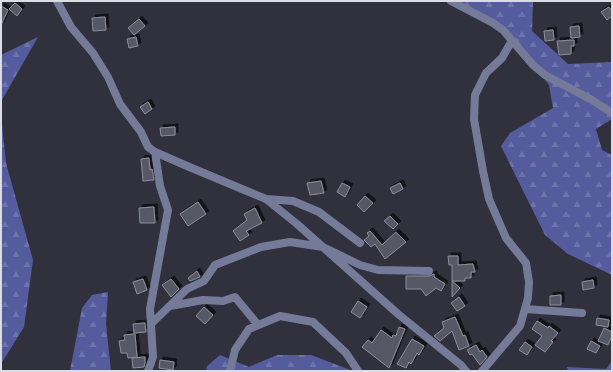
<svg xmlns="http://www.w3.org/2000/svg" width="613" height="372" font-family="'Public Sans',sans-serif">
	<style>
		.forest { fill: url(#forest-firs) }
		.building { fill: #575966; stroke: #8b8d9b; filter: url(#shadow) }
		.lines { fill: none; stroke-linecap: round; stroke-linejoin: round }
		.minor { stroke: #757a99; stroke-width: 8 }
	</style>
	<defs>
		<pattern id="forest-firs" width="22" height="20" patternUnits="userSpaceOnUse"><rect width="22" height="20" fill="#555c9e"/><path d="M5 1l3.5 6h-7zM16 11l3.5 6h-7z" fill="#6d73ab"/></pattern>
		<filter id="shadow"><feDropShadow dx="3" dy="-3" stdDeviation="0" flood-color="#0009"/></filter>
	</defs>
	<rect width="100%" height="100%" fill="#30313d"/>
	<path class="forest" d="M 451,1 L 533,1 L 532,31 L 568,64 L 612,62 L 612,119 L 596,129 L 602,150 L 612,155 L 612,275 L 568,254 L 545,235 L 501,146 L 510,133 L 553,108 L 549,85 L 515,42 L 503,30 Z
		M 38,37 L 2,100 L 1,115 L 6,163 L 33,260 L 24,327 L 1,364 L 1,55 Z
		M 108,292 L 106,324 L 111,371 L 70,371 L 82,308 L 92,295 Z
		M 220,355 L 249,367 L 277,355 L 311,355 L 353,371 L 206,371 L 207,366 Z
		M 612,361 L 612,371 L 568,371 L 567,367 L 606,369 Z"/>
	<path class="building" d="M 15,3 L 22,9 L 17,16 L 9,9 Z
		M 1,6 L 8,10 L 1,25 Z
		M 609,7 L 612,11 L 612,16 L 607,20 L 601,12 Z
		M 105,17 L 106,30 L 93,31 L 92,18 Z
		M 139,19 L 145,26 L 134,35 L 128,28 Z
		M 579,26 L 580,37 L 571,38 L 570,27 Z
		M 553,30 L 554,40 L 545,41 L 544,31 Z
		M 136,37 L 138,46 L 129,48 L 127,39 Z
		M 574,40 L 574,46 L 571,46 L 571,54 L 559,55 L 557,41 Z
		M 148,102 L 152,109 L 145,114 L 140,107 Z
		M 175,127 L 175,135 L 161,136 L 160,128 Z
		M 149,158 L 150,170 L 152,169 L 154,180 L 143,181 L 141,159 Z
		M 321,181 L 324,193 L 310,195 L 307,183 Z
		M 342,183 L 350,187 L 345,197 L 337,192 Z
		M 400,183 L 403,189 L 393,194 L 390,188 Z
		M 365,196 L 373,203 L 364,212 L 357,205 Z
		M 198,202 L 206,214 L 188,226 L 180,214 Z
		M 154,207 L 155,223 L 140,223 L 139,208 Z
		M 255,208 L 262,223 L 246,231 L 249,235 L 240,241 L 233,231 L 247,220 L 244,214 Z
		M 390,216 L 398,224 L 393,229 L 384,221 Z
		M 370,231 L 382,245 L 396,232 L 406,242 L 385,259 L 375,244 L 371,247 L 364,240 L 369,236 L 367,233 Z
		M 448,256 L 458,256 L 458,265 L 473,264 L 475,272 L 471,272 L 471,278 L 465,278 L 465,281 L 452,281 L 452,265 L 449,265 Z
		M 197,271 L 200,277 L 190,281 L 188,278 Z
		M 434,274 L 434,277 L 445,284 L 441,291 L 436,288 L 426,296 L 421,289 L 406,289 L 406,276 L 429,276 Z
		M 143,279 L 147,290 L 137,294 L 133,282 Z
		M 171,279 L 179,289 L 171,297 L 162,285 Z
		M 593,280 L 594,288 L 583,290 L 582,282 Z
		M 452,281 L 460,288 L 452,297 Z
		M 561,295 L 561,305 L 550,305 L 550,296 Z
		M 459,297 L 465,306 L 457,311 L 451,303 Z
		M 358,301 L 367,307 L 360,318 L 351,312 Z
		M 204,307 L 213,315 L 205,324 L 196,316 Z
		M 455,317 L 463,336 L 465,335 L 469,346 L 459,350 L 452,331 L 440,341 L 434,336 L 444,328 L 442,322 Z
		M 597,318 L 609,320 L 608,327 L 596,325 Z
		M 537,321 L 548,328 L 549,326 L 558,333 L 551,341 L 553,342 L 545,352 L 535,345 L 542,336 L 532,329 Z
		M 145,323 L 146,332 L 134,333 L 133,324 Z
		M 399,327 L 405,329 L 389,368 L 362,347 L 368,340 L 372,343 L 381,330 L 392,338 L 393,335 L 396,336 Z
		M 604,328 L 612,332 L 612,336 L 608,345 L 598,341 Z
		M 135,334 L 137,357 L 128,358 L 127,353 L 121,353 L 119,341 L 125,340 L 124,335 Z
		M 412,339 L 424,346 L 419,355 L 417,353 L 411,364 L 409,362 L 406,368 L 397,364 Z
		M 591,341 L 600,346 L 596,353 L 587,349 Z
		M 525,342 L 532,347 L 527,355 L 519,350 Z
		M 476,345 L 480,352 L 482,350 L 487,357 L 480,365 L 472,354 L 470,355 L 467,350 Z
		M 145,357 L 145,362 L 144,367 L 133,368 L 132,358 Z
		M 160,360 L 174,362 L 173,370 L 159,368 Z"/>
	<g class="lines">
		<path class="minor" d="M 57,1 L 71,27 L 93,53 L 108,77 L 120,104 L 141,132 L 148,147 L 155,152 L 187,166 L 266,199 L 297,224 L 398,314 L 461,365 L 466,371
			M 451,1 L 493,23 L 503,30 L 533,65 L 545,75 L 592,100 L 612,113
			M 266,199 L 293,201 L 319,212 L 360,243
			M 170,306 L 203,300 L 223,301 L 235,297 L 258,325
			M 525,309 L 582,313
			M 151,324 L 187,289 L 204,281 L 215,265 L 261,247 L 290,242 L 323,247 L 360,265 L 378,270 L 429,271
			M 148,371 L 153,357 L 150,309 L 168,210 L 160,186 L 155,152
			M 230,371 L 235,350 L 249,329 L 280,316 L 313,322 L 346,353 L 358,371
			M 482,371 L 520,326 L 528,298 L 529,282 L 526,263 L 506,238 L 489,199 L 483,171 L 474,119 L 475,95 L 486,73 L 502,58 L 510,44 L 515,42"/>
	</g>
	<rect width="613" height="372" fill="none" stroke="#dbdce4" stroke-width="4"/>
</svg>
